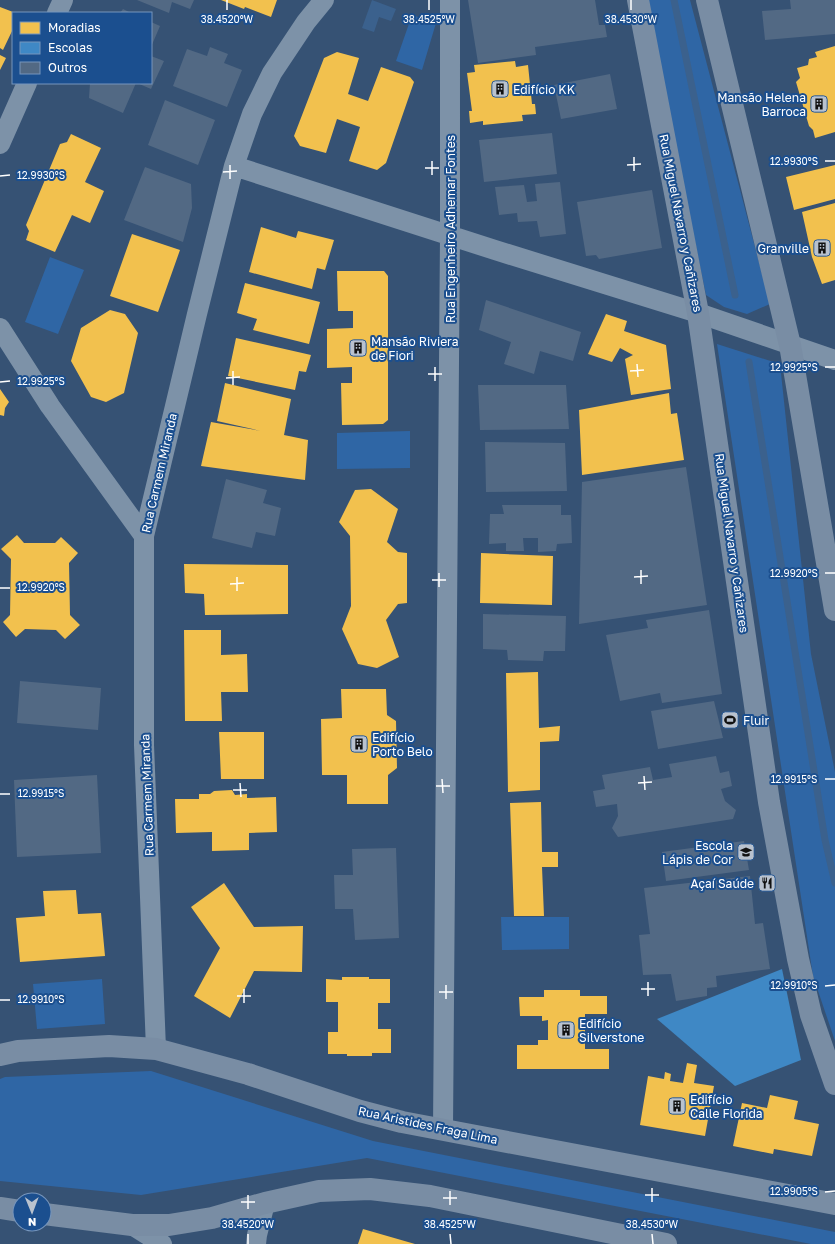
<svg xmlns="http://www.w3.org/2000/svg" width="835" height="1244" font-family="'Golos Text',sans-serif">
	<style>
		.green { fill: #2f66a5 }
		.water { fill: #3b618d }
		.homes { fill: #f2c14e }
		.schools { fill: #3f88c5 }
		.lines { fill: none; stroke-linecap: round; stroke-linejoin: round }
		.stream { stroke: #3b618d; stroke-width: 7 }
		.building { fill: #526984 }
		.street { stroke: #7d92a8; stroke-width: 20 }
		.secondary { stroke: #798da4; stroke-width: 22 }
		.ticks { fill: none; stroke: #fff; stroke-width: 1.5 }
		.labels { text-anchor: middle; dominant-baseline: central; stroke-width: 4; stroke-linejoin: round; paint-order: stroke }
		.poi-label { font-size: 12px; fill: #fff; stroke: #1b4f8f; text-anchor: start }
		.street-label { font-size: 12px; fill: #fff; stroke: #1b4f8f }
		.ticks-label { font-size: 10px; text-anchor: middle; fill: #fff; stroke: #1b4f8f; stroke-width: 4; stroke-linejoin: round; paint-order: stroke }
	</style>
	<rect width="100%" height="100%" fill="#365274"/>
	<path class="green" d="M 645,0 L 690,0 L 770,304 L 747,314 L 724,307 L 706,295 Z
		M 412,15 L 436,23 L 422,70 L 396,61 Z
		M 50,257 L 84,270 L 58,334 L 25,322 Z
		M 717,344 L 780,364 L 811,654 L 835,772 L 835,1041 L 813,976 Z
		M 410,431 L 410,468 L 337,469 L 337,433 Z
		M 501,917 L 569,917 L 569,949 L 502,950 Z
		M 102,979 L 105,1024 L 37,1029 L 33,984 Z
		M 151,1071 L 373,1141 L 835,1232 L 835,1244 L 811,1244 L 367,1158 L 141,1195 L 0,1181 L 0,1079 L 5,1077 Z"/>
	<path class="water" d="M 372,0 L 396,9 L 391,21 L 379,17 L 374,32 L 362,28 Z"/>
	<path class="homes" d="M 221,0 L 277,0 L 271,17 L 245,7 L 244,9 Z
		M 0,7 L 13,12 L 13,29 L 3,50 L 0,48 Z
		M 835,46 L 835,132 L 815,138 L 813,130 L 809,126 L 796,82 L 800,78 L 797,68 L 808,65 L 809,59 L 817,57 L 815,52 Z
		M 337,52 L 359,58 L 348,94 L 368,101 L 381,67 L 410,77 L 414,82 L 386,163 L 377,170 L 349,161 L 360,127 L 337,119 L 326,153 L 300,146 L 294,136 L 324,58 Z
		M 0,55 L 6,58 L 0,70 Z
		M 515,61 L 516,67 L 528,65 L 532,104 L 535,104 L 536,114 L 522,115 L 523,121 L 483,125 L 483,121 L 470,123 L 469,111 L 472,111 L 467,73 L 475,72 L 474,65 Z
		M 71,134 L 101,148 L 85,182 L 104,191 L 90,223 L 72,215 L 55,252 L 26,240 L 29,231 L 26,225 L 60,144 L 67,142 Z
		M 835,165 L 835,199 L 794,210 L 786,177 Z
		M 835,203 L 835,280 L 822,284 L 812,257 L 802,212 Z
		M 261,227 L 296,238 L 298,231 L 334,240 L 325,270 L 317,268 L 312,289 L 249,272 Z
		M 132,234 L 180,250 L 158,312 L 110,296 Z
		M 337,271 L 384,271 L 388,276 L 388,420 L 383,424 L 342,425 L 341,383 L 352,383 L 352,367 L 327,368 L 327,329 L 353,328 L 353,311 L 338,311 Z
		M 245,283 L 320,302 L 309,344 L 253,330 L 257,319 L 237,313 Z
		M 110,310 L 125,314 L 138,333 L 124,393 L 106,402 L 91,397 L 71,361 L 81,328 Z
		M 606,314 L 627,321 L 624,331 L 666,345 L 671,389 L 631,395 L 625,359 L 633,355 L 620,348 L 612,362 L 588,354 Z
		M 236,338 L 311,355 L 306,372 L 299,371 L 295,390 L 228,376 Z
		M 225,383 L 291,399 L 284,435 L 308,440 L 305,480 L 201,466 L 211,422 L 261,431 L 217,421 Z
		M 0,389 L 9,402 L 5,408 L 4,416 L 0,415 Z
		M 669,393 L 671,414 L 677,413 L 684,460 L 582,475 L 579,410 Z
		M 371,489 L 398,509 L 387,542 L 398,552 L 407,553 L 407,603 L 398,604 L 386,620 L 399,657 L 377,668 L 358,664 L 342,629 L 351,606 L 350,536 L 339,522 L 355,490 Z
		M 17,535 L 24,543 L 55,543 L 61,537 L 78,553 L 69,563 L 70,615 L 80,625 L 65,639 L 56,630 L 25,629 L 16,637 L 3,622 L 10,615 L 11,559 L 1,549 Z
		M 481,553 L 553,556 L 552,605 L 480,603 Z
		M 184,564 L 288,565 L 288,614 L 205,615 L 204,594 L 185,593 Z
		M 184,630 L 221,630 L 221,655 L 247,654 L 248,692 L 221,692 L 222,721 L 185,721 Z
		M 538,672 L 539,728 L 560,726 L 559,741 L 540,742 L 540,790 L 508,792 L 506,673 Z
		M 341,689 L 386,689 L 387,715 L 396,721 L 397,768 L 388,775 L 388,804 L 347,804 L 347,775 L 322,775 L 321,719 L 342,718 Z
		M 219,732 L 264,732 L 264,779 L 221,779 Z
		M 232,790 L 235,795 L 247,794 L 247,798 L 276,797 L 277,832 L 249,833 L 249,850 L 212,851 L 212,832 L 176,833 L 175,799 L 199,799 L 199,794 L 210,794 L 214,791 Z
		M 541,802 L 542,852 L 558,852 L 558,867 L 542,867 L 544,916 L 514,916 L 510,803 Z
		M 224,883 L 254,927 L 303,926 L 302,972 L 254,971 L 230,1018 L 194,996 L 220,948 L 191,907 Z
		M 76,890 L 78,914 L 101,913 L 105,956 L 20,962 L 16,918 L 45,916 L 43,891 Z
		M 342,977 L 369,977 L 369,979 L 390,979 L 390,1003 L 378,1003 L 378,1029 L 391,1029 L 391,1053 L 372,1053 L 372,1056 L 347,1056 L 347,1054 L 328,1054 L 328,1032 L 338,1032 L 338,1002 L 326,1002 L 326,979 L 342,980 Z
		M 544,990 L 580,990 L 580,996 L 607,996 L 607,1014 L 585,1014 L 585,1049 L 609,1049 L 609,1069 L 517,1069 L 517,1045 L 538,1045 L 538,1040 L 548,1040 L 548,1020 L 542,1021 L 542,1016 L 520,1016 L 519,997 L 544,997 Z
		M 687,1063 L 697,1065 L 694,1083 L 714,1086 L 705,1136 L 640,1125 L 648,1076 L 664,1079 L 665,1072 L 671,1074 L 670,1081 L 683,1083 Z
		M 770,1095 L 798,1101 L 794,1119 L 819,1124 L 812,1156 L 774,1149 L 773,1154 L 733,1146 L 742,1103 L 767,1108 Z
		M 363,1229 L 415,1244 L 358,1244 Z"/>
	<path class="schools" d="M 782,969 L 801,1060 L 735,1086 L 657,1019 Z"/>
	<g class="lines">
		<path class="stream" d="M 674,0 L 735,295
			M 749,362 L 825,840 L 835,883"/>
	</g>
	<path class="building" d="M 137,0 L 194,0 L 190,9 L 172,2 L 169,13 Z
		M 468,0 L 595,0 L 599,25 L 605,25 L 607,37 L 535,47 L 536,55 L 478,63 Z
		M 790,0 L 835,0 L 835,34 L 765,40 L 762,11 L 791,9 Z
		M 123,9 L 131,13 L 120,13 Z
		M 151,22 L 160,26 L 151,47 Z
		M 210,47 L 228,54 L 224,63 L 242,70 L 227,107 L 173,86 L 187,49 L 207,56 Z
		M 151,56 L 164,61 L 151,89 L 137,83 L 151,83 Z
		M 610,74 L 617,109 L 561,119 L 554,85 Z
		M 90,83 L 136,83 L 123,113 L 89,98 Z
		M 165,100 L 215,120 L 198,165 L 148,145 Z
		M 552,133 L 557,174 L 484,182 L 479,140 Z
		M 145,167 L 191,184 L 192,208 L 183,242 L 124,220 Z
		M 560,182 L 566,234 L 540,237 L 537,221 L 518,222 L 517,213 L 499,215 L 495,187 L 524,185 L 527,202 L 537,201 L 535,184 Z
		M 652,190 L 662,248 L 599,259 L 596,255 L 586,256 L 577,202 Z
		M 486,300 L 581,332 L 573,361 L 540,351 L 534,374 L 504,364 L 511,342 L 479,330 Z
		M 478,385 L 566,385 L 569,429 L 480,430 Z
		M 485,442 L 565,443 L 567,491 L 486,492 Z
		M 686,467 L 707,605 L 579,624 L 582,482 Z
		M 226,479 L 267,490 L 263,503 L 281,508 L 275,536 L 256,532 L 252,548 L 212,538 Z
		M 502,505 L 561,505 L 561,515 L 571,515 L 572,543 L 557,544 L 556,551 L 538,552 L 538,538 L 523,538 L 524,551 L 506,551 L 506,543 L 489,544 L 490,514 L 504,514 Z
		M 709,610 L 722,694 L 662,703 L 660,693 L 620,701 L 606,635 L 648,628 L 646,620 Z
		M 483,614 L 566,616 L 565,651 L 544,651 L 543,661 L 508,660 L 507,650 L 483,649 Z
		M 20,681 L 101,688 L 98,730 L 17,723 Z
		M 714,701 L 723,738 L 658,749 L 651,711 Z
		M 716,756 L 720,773 L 729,771 L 732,786 L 721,789 L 725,801 L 736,810 L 733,819 L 618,837 L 612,828 L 618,816 L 617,804 L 596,807 L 593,791 L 605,789 L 602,775 L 650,767 L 653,780 L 672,777 L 669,764 Z
		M 97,775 L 101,853 L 17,857 L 14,780 Z
		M 744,841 L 749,870 L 666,881 L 662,852 Z
		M 396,848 L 399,938 L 355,940 L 353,909 L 335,909 L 334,875 L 353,875 L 352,849 Z
		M 750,876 L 755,924 L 763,923 L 770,969 L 716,976 L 717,987 L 707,988 L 707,996 L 676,1001 L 671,974 L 643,975 L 639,935 L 650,934 L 644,888 Z"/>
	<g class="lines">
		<path class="street" d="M 57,13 L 63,0
			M 0,144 L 27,83
			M 234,166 L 495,250 L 698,313 L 835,360
			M 0,328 L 50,406 L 144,536
			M 156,1049 L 144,745 L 144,536 L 197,314 L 234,166 L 252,114 L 272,73 L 306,22 L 324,0
			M 443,1129 L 450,235 L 450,0
			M 132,1225 L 162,1244
			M 256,1244 L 257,1235 L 265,1203"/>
		<path class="secondary" d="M 638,0 L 698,313 L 769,802 L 798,959 L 811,1015 L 835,1084
			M 707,0 L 790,345 L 835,610
			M 0,1055 L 18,1051 L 109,1046 L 156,1049 L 248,1074 L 360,1111 L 402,1122 L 835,1204
			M 0,1208 L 20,1211
			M 44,1214 L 132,1225 L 169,1225 L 212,1218 L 265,1203 L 319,1191 L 370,1189 L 430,1196 L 666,1244"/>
	</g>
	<path class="ticks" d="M 227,0 L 227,10M 429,0 L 429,10M 631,0 L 631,10M 634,157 L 634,171M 432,161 L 432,175M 825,161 L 835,161M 230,165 L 230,179M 627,165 L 641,164M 425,168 L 439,168M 223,172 L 237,171M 0,176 L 10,175M 637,364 L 638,377M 435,367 L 435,381M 825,367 L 835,367M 233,371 L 233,385M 630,371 L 644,370M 428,374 L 442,374M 226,378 L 240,377M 0,382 L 10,381M 641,570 L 641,584M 439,573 L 439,587M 825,573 L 835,573M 237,577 L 237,591M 634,577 L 648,576M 432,580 L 446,580M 230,584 L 244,583M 0,588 L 10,588M 644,776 L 645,790M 442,779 L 443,793M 825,779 L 835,779M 240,783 L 241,797M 638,783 L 652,782M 436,786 L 450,786M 233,790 L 247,790M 0,794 L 10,794M 648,982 L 648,996M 446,985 L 446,999M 825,986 L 835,985M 244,989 L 244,1003M 641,989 L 655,989M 439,992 L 453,992M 237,996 L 251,996M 0,1000 L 10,1000M 652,1188 L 652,1202M 450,1191 L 450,1205M 825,1192 L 835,1191M 248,1195 L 248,1209M 645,1195 L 659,1195M 443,1198 L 457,1198M 241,1202 L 255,1202M 248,1234 L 248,1244M 450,1234 L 451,1244M 652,1234 L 653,1244"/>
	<defs>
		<symbol id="building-square" viewBox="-11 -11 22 22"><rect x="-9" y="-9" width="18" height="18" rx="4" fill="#b9c2ce" stroke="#1b4f8f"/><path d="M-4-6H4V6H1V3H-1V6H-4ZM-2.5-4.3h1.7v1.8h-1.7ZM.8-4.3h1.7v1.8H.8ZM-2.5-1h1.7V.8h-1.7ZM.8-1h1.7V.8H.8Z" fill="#111"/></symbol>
		<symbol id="stadium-square" viewBox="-11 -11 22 22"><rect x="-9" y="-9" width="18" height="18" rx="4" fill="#b9c2ce" stroke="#1b4f8f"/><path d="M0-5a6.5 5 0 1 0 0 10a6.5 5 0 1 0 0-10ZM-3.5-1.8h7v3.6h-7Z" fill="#111"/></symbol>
		<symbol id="school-square" viewBox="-11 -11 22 22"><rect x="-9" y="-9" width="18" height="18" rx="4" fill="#b9c2ce" stroke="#1b4f8f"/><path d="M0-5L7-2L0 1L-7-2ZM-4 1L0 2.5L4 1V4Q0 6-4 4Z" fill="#111"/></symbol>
		<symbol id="restaurant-square" viewBox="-11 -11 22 22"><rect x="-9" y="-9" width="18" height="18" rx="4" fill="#b9c2ce" stroke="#1b4f8f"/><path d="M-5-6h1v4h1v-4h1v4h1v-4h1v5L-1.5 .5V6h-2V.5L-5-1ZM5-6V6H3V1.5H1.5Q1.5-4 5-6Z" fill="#111"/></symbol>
	</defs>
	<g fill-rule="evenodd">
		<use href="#building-square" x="490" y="79" width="20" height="20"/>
		<use href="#building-square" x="809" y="94" width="20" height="20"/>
		<use href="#building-square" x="812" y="238" width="20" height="20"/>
		<use href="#building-square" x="348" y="338" width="20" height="20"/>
		<use href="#stadium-square" x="720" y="710" width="20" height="20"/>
		<use href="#building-square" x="349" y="734" width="20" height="20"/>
		<use href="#school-square" x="736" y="842" width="20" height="20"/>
		<use href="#restaurant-square" x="757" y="873" width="20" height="20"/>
		<use href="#building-square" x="556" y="1020" width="20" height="20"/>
		<use href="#building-square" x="667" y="1096" width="20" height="20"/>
	</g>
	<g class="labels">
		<g class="poi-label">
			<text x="513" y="89">Edifício KK</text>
			<text x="806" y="97" text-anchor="end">Mansão Helena<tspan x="806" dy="14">Barroca</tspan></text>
			<text x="809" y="248" text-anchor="end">Granville</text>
			<text x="371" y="341">Mansão Riviera<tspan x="371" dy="14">de Fiori</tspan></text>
			<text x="743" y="720">Fluir</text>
			<text x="372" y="737">Edifício<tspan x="372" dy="14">Porto Belo</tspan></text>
			<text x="733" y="845" text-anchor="end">Escola<tspan x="733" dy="14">Lápis de Cor</tspan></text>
			<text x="754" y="883" text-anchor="end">Açaí Saúde</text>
			<text x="579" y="1023">Edifício<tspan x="579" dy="14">Silverstone</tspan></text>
			<text x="690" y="1099">Edifício<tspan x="690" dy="14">Calle Florida</tspan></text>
		</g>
		<g class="street-label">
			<text transform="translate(681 223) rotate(79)">Rua Miguel Navarro y Cañizares</text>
			<text transform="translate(450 229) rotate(-90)">Rua Engenheiro Adhemar Fontes</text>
			<text transform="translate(159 473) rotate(-77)">Rua Carmem Miranda</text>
			<text transform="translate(732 543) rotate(82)">Rua Miguel Navarro y Cañizares</text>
			<text transform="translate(147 795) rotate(-92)">Rua Carmem Miranda</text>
			<text transform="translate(428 1125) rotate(12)">Rua Aristides Fraga Lima</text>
		</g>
	</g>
	<g class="ticks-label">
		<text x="227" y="23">38.4520°W</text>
		<text x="429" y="23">38.4525°W</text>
		<text x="631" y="23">38.4530°W</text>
		<text x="794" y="165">12.9930°S</text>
		<text x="41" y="179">12.9930°S</text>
		<text x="794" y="371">12.9925°S</text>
		<text x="41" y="385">12.9925°S</text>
		<text x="794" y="577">12.9920°S</text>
		<text x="41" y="591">12.9920°S</text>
		<text x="794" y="783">12.9915°S</text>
		<text x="41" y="797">12.9915°S</text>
		<text x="794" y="989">12.9910°S</text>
		<text x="41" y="1003">12.9910°S</text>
		<text x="794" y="1195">12.9905°S</text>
		<text x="248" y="1228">38.4520°W</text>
		<text x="450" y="1228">38.4525°W</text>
		<text x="652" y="1228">38.4530°W</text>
	</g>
	<rect x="12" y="12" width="140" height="72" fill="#1b4f8f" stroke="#7695bc"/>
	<rect x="20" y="22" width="20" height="12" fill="#f2c14e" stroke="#7695bc"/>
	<text x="48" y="32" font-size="12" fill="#ffffff">Moradias</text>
	<rect x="20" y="42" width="20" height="12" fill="#3f88c5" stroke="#7695bc"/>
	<text x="48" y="52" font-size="12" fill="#ffffff">Escolas</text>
	<rect x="20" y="62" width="20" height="12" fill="#526984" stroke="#7695bc"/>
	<text x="48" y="72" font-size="12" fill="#ffffff">Outros</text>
	<g transform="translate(32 1212) rotate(179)"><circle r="19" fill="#1b4f8f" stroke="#7695bc"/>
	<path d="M0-3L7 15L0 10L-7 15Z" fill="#b9c2ce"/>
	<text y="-6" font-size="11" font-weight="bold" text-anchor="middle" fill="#ffffff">N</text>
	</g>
</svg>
